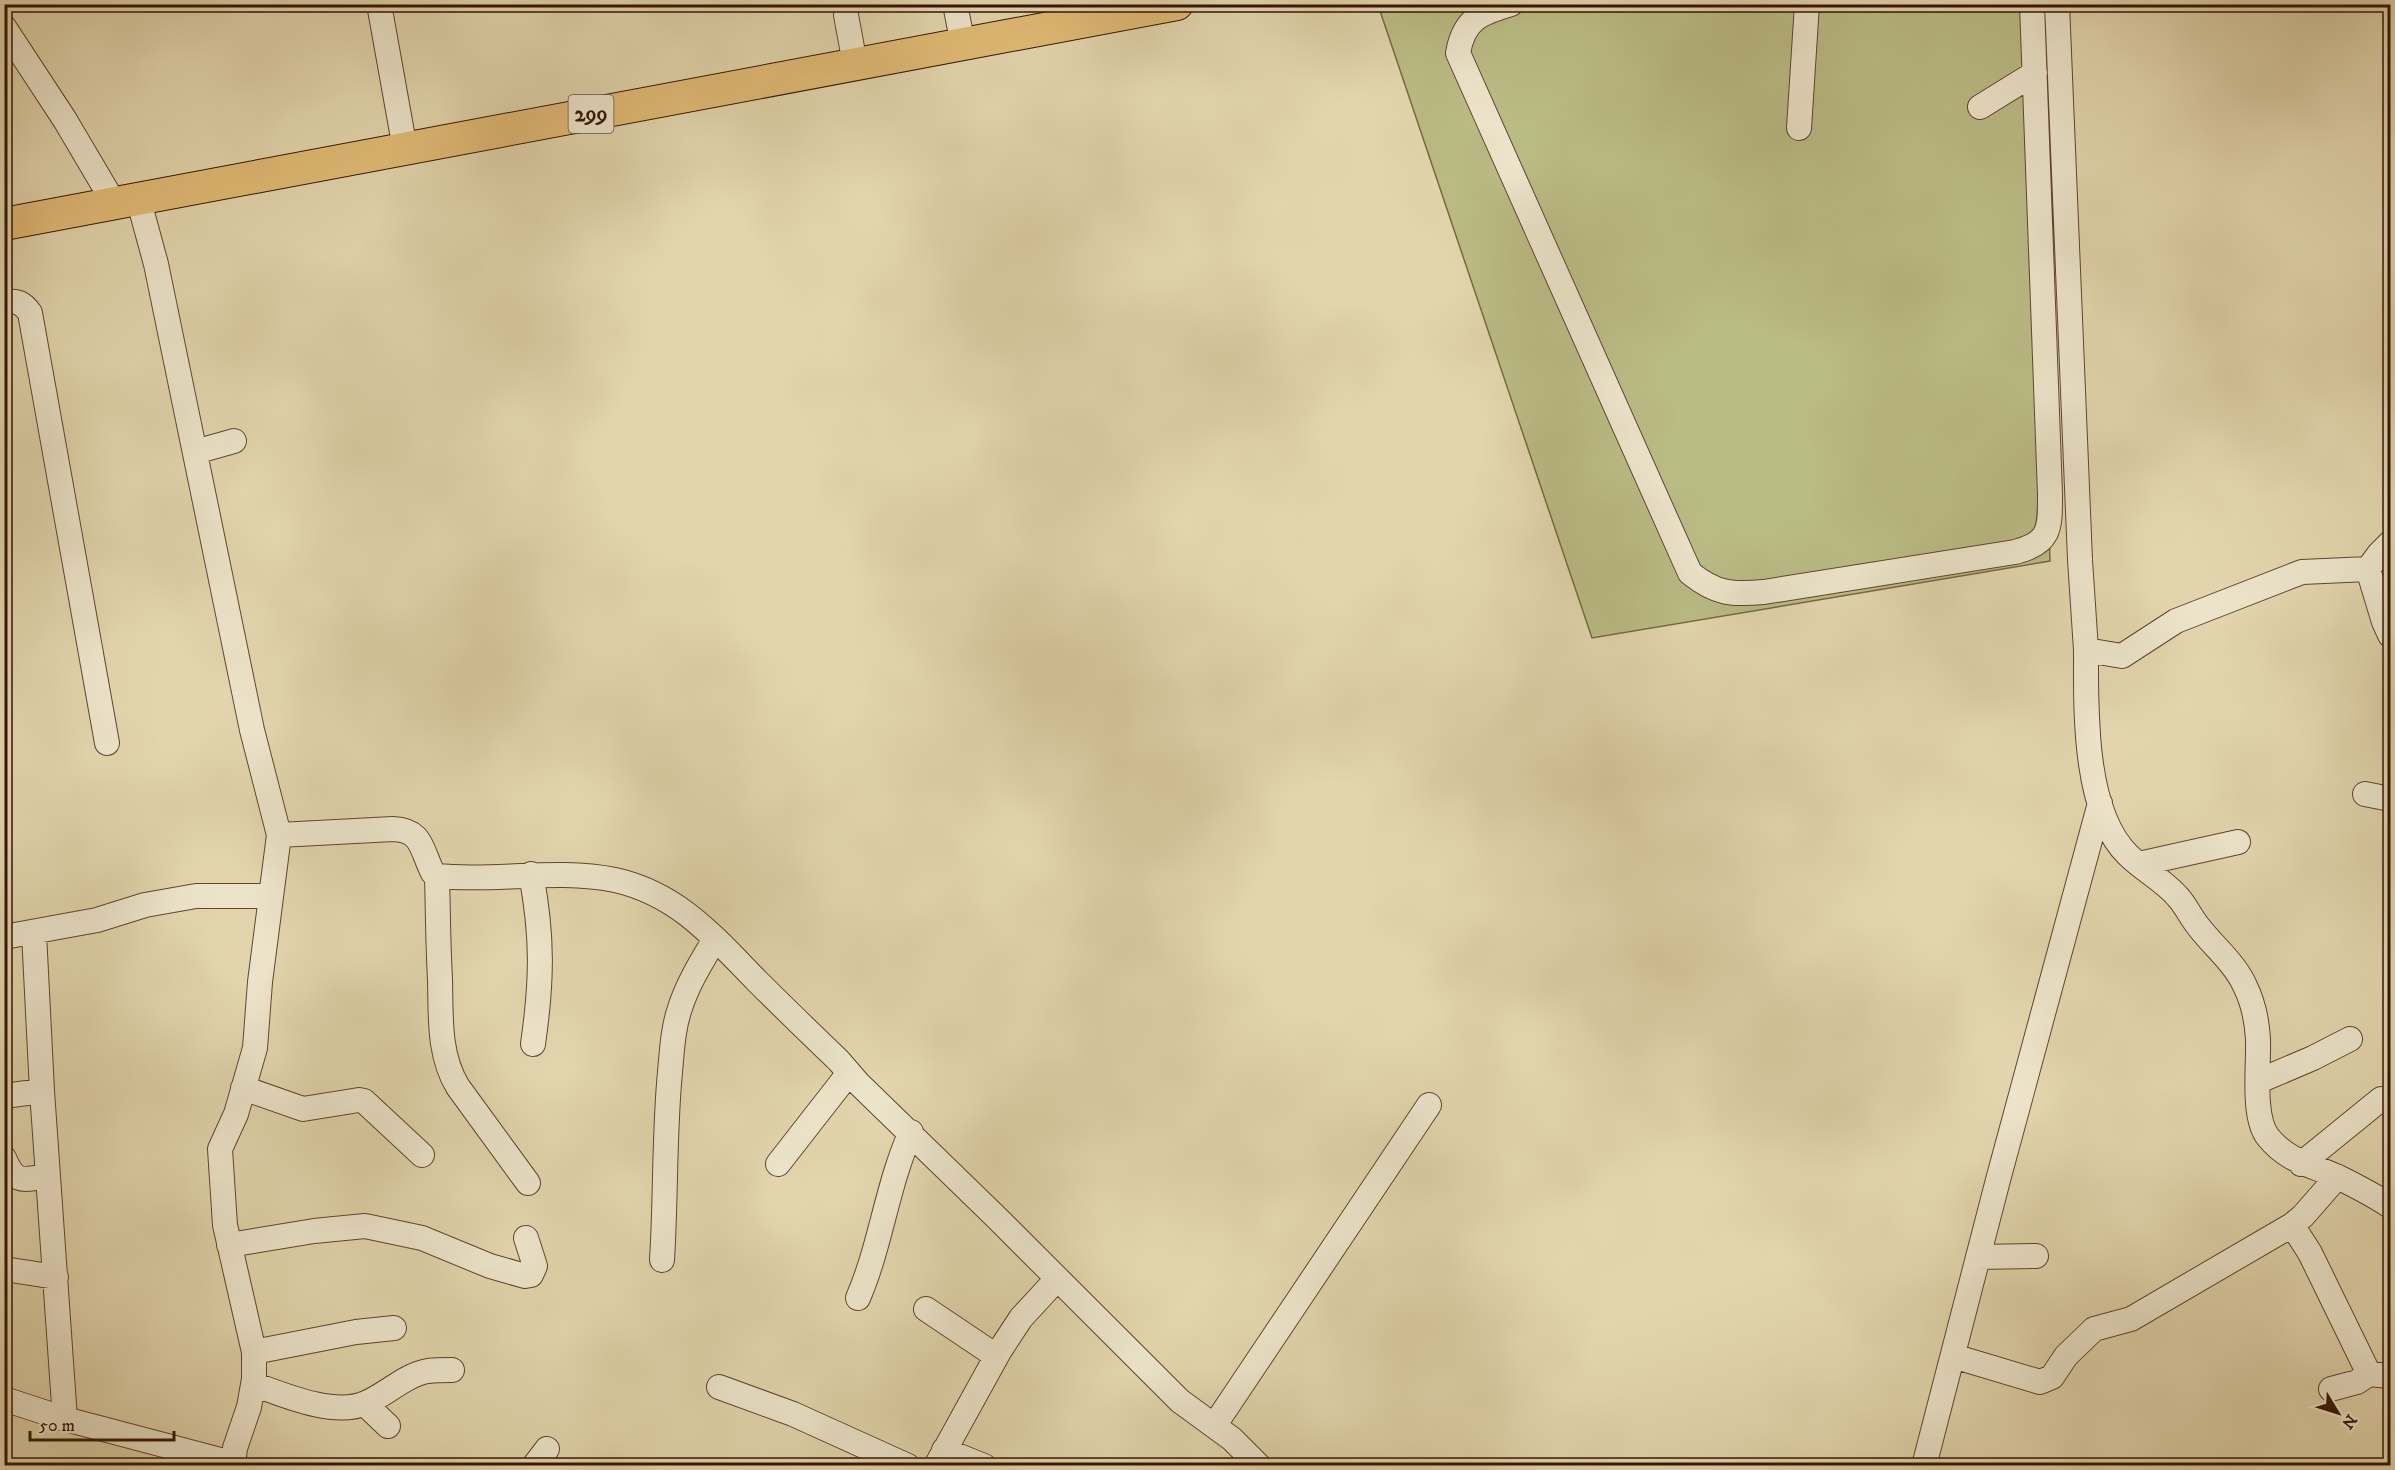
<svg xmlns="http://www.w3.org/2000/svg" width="2395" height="1470" font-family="'IM FELL DW Pica',serif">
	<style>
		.green { fill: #babb85; stroke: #776844; stroke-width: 1.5 }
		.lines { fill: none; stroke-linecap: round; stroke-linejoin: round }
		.minor-casing { stroke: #60452e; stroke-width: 26 }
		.major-casing { stroke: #341503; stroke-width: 34 }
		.minor { stroke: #ece4ca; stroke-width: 24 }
		.major { stroke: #e1ba76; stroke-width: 32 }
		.labels { text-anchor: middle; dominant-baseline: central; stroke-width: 5; stroke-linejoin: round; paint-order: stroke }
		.shield { fill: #ece4ca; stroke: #6b533f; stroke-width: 1.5 }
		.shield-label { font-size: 22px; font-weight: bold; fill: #341503 }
	</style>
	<rect width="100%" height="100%" fill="#e2d5ad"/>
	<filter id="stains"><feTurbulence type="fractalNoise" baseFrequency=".00333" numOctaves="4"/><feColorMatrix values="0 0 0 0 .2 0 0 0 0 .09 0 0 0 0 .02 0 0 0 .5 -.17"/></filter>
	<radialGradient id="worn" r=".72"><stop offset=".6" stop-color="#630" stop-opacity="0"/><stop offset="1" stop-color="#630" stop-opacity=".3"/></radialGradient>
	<path class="green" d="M 1378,5 L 2035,5 L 2050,561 L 1592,638 Z"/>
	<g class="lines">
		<defs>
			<path id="minor" d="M 379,4 L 405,149
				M 955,4 L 963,45
				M 1511,4 C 1480,13 1464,19 1458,53 L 1690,573 C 1716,594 1732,595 1764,592 L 2015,552 C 2051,543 2050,528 2050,494 L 2032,4
				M 2057,4 L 2080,560 L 2086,650
				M 846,15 L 855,64
				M 4,27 L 65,120 L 114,203
				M 1980,107 L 2035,73
				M 1799,128 L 1807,4
				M 138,198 L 156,264 L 252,730 L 279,835
				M 4,302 C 17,300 23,303 30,313 L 107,743
				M 195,452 L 234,441
				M 2390,543 L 2379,554 L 2368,569 L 2302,572 L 2294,575 L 2176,621 L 2122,656 L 2086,650 C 2086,708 2083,811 2128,855 C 2143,870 2163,880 2177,896 C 2185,904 2190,916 2198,926 C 2213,946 2235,963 2245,986 C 2253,1002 2257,1022 2258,1039 C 2259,1065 2252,1117 2268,1137 C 2288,1162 2312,1165 2338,1177 C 2356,1186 2374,1195 2390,1206
				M 2368,569 L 2384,622 L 2390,635
				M 2365,794 L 2390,799
				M 2139,864 L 2238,842
				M 531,874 C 543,937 542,981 533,1044
				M 437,876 C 438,911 438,945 440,979 C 441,1015 438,1055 458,1087 L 528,1183
				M 4,937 L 97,920 L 145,905 L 196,896 L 271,896
				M 2259,1081 L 2313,1058 L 2350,1039
				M 243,1088 L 303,1109 L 359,1100 L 364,1101 L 422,1155
				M 4,1096 L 42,1091
				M 4,1158 C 15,1184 22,1180 47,1176
				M 778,1164 L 849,1073
				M 2301,1164 L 2381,1099
				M 2292,1225 L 2310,1253 L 2369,1374
				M 229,1245 L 314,1231 L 365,1226 L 422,1238 L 490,1266 L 525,1276 L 531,1275 L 535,1266 L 526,1238
				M 1978,1257 L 2036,1256
				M 662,1260 C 666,1197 664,1134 670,1072 C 672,1050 673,1028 680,1008 C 688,983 702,961 715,939
				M 4,1269 L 56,1277
				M 858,1298 C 881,1245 887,1185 911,1132
				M 926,1309 L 996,1356
				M 254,1352 L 356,1332 L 394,1328
				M 1953,1356 L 2040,1382 L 2052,1377 L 2066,1356 L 2094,1329 L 2131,1319 L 2292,1225 L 2303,1216 L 2337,1177
				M 253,1384 C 284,1395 334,1417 366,1403 C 387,1394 405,1375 428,1371 C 436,1370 444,1370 452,1370
				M 719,1387 L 793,1414 L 908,1466
				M 2331,1389 L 2357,1382 L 2369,1374 L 2390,1376
				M 4,1399 L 65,1419 L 42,1091 L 34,933
				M 365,1404 L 388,1426
				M 65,1419 L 232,1463
				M 1214,1426 L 1429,1105
				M 944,1450 L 984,1466
				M 233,1466 L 235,1448 L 249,1407 L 254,1379 L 254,1352 L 225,1225 L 220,1149 L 236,1114 L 255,1048 L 260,982 L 279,835 L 393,829 C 423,830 421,850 433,873 L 437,876 C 496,882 556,868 615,880 C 678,894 714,937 757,981 C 784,1008 811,1034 839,1061 L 858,1083 L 997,1218 L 1180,1401 L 1232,1439 L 1259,1466
				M 534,1466 L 547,1449
				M 936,1466 L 1000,1350 L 1021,1318 L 1057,1279
				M 1924,1466 L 1998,1180 L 2100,803"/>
			<path id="major" d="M 4,224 L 1177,4"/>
		</defs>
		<use href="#minor" class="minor-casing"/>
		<use href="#major" class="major-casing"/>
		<use href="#minor" class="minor"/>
		<use href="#major" class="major"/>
	</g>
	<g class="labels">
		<rect class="shield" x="568.5" y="95" width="45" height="38" rx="4.5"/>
		<g class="shield-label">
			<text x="591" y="114">299</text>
		</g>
	</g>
	<rect width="2395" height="1470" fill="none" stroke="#e2d5ad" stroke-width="24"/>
	<rect x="6" y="6" width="2383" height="1458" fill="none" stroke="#341503" stroke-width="3"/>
	<rect x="12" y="12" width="2371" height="1446" fill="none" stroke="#341503" stroke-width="1.5"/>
	<g transform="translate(2338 1413) rotate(128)" stroke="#ece4ca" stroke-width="4.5" paint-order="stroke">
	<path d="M0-4.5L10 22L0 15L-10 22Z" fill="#341503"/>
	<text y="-9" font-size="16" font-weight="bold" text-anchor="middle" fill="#341503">N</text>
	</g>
	<path d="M30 1431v9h144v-9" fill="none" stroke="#341503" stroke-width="3"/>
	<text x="39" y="1431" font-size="18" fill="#341503" stroke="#ece4ca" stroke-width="4.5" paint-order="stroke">50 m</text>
	<rect width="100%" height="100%" filter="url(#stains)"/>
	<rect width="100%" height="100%" fill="url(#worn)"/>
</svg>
